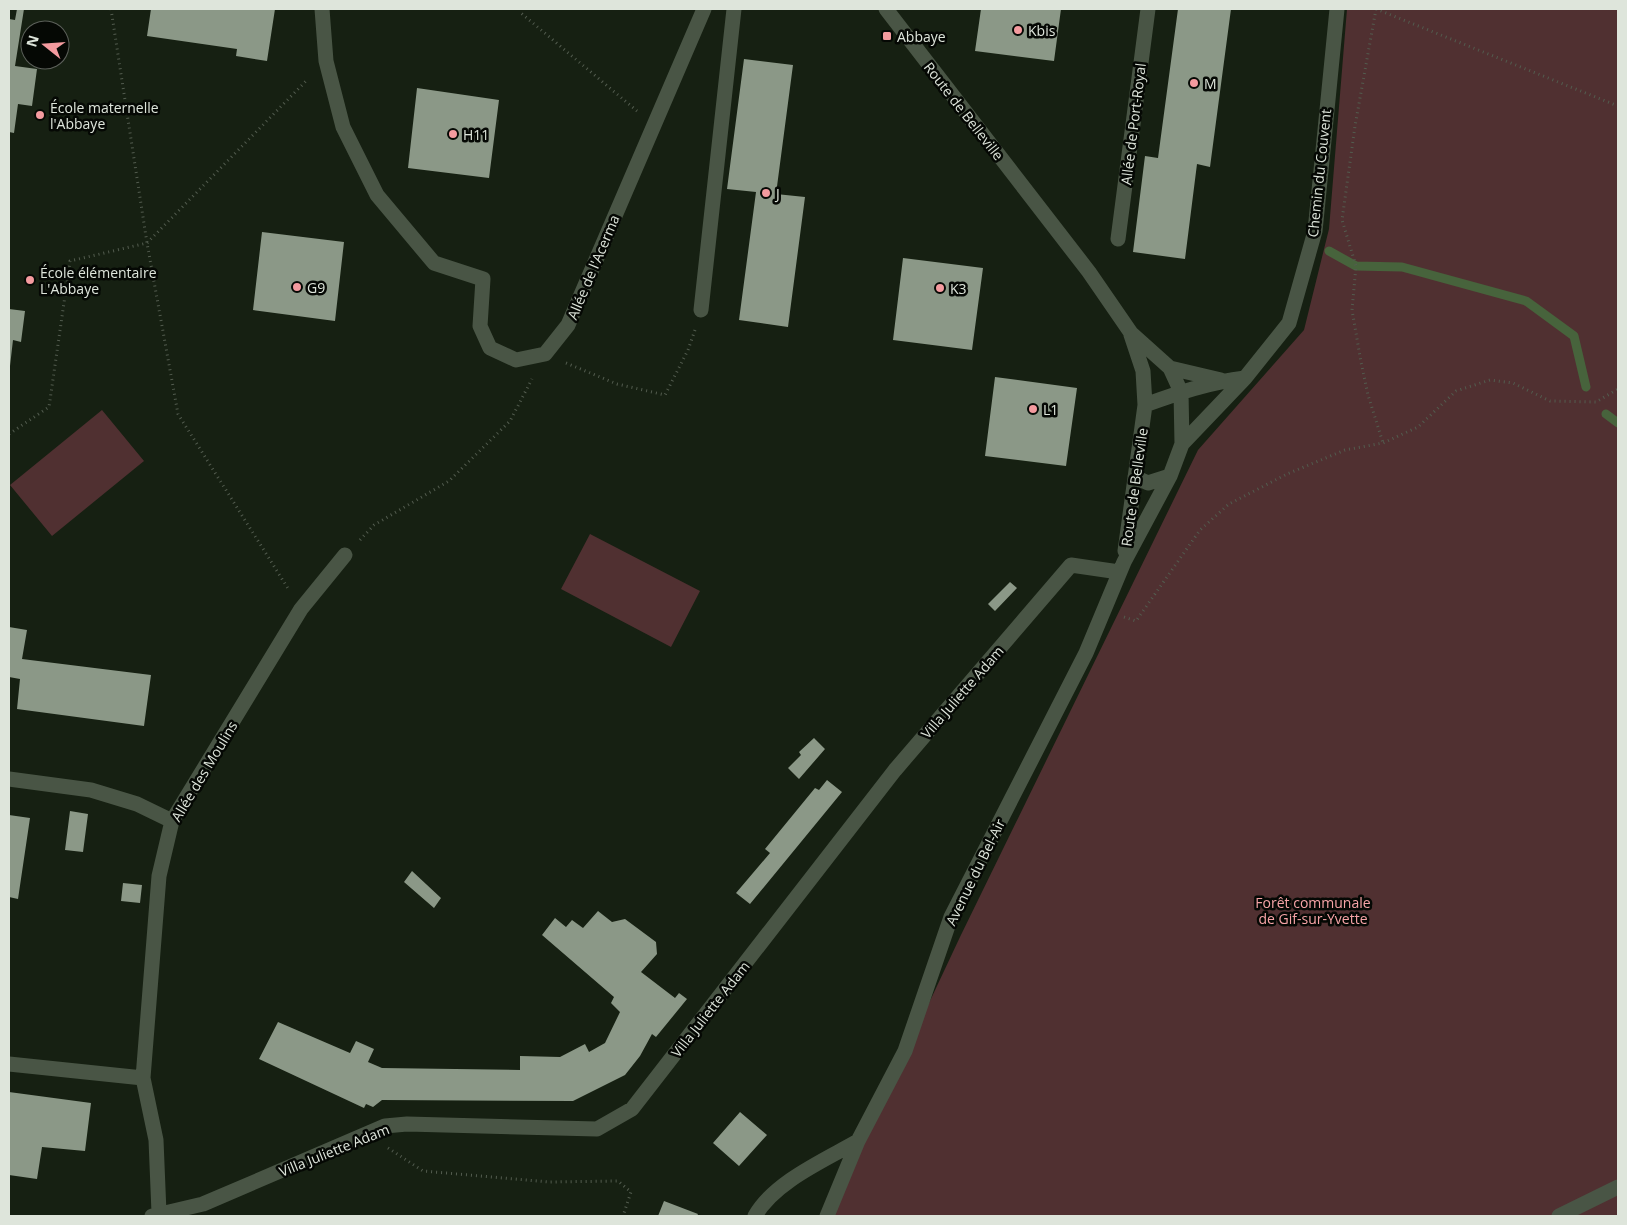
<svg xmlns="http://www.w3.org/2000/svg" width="1627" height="1225" font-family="'Open Sans',sans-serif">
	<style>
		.green { fill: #503031 }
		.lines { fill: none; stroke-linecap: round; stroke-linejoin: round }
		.stream { stroke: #47633c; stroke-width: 9 }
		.building { fill: #8b9887 }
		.path { stroke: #535c4f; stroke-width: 3; stroke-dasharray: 1 4; stroke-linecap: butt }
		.minor { stroke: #495545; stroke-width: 15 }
		.poi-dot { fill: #f49b9f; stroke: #050804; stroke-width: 2 }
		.labels { text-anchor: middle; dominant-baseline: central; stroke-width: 5; stroke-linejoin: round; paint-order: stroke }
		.poi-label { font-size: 14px; fill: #dee5db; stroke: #050804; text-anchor: start }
		.street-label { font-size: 14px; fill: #dee5db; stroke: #050804 }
		.park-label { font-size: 14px; fill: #f7a4a7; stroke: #050804 }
	</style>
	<rect width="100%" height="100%" fill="#162012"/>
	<path class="green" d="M 1347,9 L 1618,9 L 1618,1216 L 829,1216 L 960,937 L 1198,450 L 1304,330 L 1329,229 Z
		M 102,410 L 144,461 L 52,536 L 10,485 Z
		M 590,534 L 700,591 L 671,647 L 561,589 Z"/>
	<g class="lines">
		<path class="stream" d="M 1329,251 L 1356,266 L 1402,267 L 1526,301 L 1574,336 L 1586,387
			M 1606,414 L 1618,423"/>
	</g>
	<path class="building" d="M 17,9 L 24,9 L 15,66 L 37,69 L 32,106 L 18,104 L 14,133 L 9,132 L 9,19 L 15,20 Z
		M 151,9 L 275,9 L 267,61 L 236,56 L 237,49 L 147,36 Z
		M 981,9 L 1061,9 L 1054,61 L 975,51 Z
		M 1178,9 L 1231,9 L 1210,167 L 1197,164 L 1185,259 L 1133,252 L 1145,156 L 1158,158 Z
		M 744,59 L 793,65 L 776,194 L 805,197 L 788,327 L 739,320 L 756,192 L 727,189 Z
		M 417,88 L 499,100 L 489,178 L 408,168 Z
		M 262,232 L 344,242 L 335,321 L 253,310 Z
		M 903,258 L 983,268 L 972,350 L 893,340 Z
		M 9,309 L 25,311 L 21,342 L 13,340 L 10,366 Z
		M 995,377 L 1077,388 L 1066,466 L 985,456 Z
		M 1010,582 L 1017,588 L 995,611 L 988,604 Z
		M 9,627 L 27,630 L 22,659 L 151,675 L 144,726 L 17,709 L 20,679 L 9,677 Z
		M 814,738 L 825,749 L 799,779 L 788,768 L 801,755 L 799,752 Z
		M 827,780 L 842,792 L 750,904 L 736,893 L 770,853 L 765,849 L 815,788 L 819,790 Z
		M 70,811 L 88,814 L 83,852 L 65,850 Z
		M 9,815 L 30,818 L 18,899 L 9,897 Z
		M 412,871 L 441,898 L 434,908 L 404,882 Z
		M 123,883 L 142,885 L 140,903 L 121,901 Z
		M 598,911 L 612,922 L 625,919 L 656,942 L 657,954 L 641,972 L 675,998 L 679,993 L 687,999 L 656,1037 L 652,1034 L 640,1056 L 625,1075 L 573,1101 L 382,1100 L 373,1107 L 366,1104 L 364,1108 L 259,1059 L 278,1022 L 350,1053 L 356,1041 L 374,1049 L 368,1062 L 382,1068 L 520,1070 L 520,1056 L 560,1057 L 585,1044 L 589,1052 L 605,1043 L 620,1012 L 611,1003 L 614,997 L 542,935 L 555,918 L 566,927 L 572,920 L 583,928 Z
		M 9,1092 L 91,1103 L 85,1151 L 42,1147 L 37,1179 L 9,1175 Z
		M 740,1112 L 767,1135 L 739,1166 L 713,1143 Z
		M 664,1201 L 698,1214 L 697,1216 L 658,1216 Z"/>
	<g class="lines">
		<path class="path" d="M 111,9 L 147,243 L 178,414 L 289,590
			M 521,9 L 521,13 L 637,111
			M 1376,9 L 1355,126 L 1342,220 L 1356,266 L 1352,310 L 1361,362 L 1368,395 L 1383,443
			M 1376,9 L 1618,106
			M 566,363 L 617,384 L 665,395 L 688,350 L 695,330
			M 9,434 L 49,407 L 70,261 L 147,243 L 308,79
			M 360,540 L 374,525 L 449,481 L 510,421 L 532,379
			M 1124,617 L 1136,621 L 1200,530 L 1229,504 L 1287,474 L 1345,450 L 1383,443 L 1418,427 L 1456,391 L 1490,380 L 1513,383 L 1550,401 L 1596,402 L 1618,389
			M 388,1148 L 423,1171 L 549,1182 L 618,1181 L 631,1192 L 623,1216"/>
		<path class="minor" d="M 322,9 L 326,61 L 343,127 L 377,195 L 434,263 L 483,279 L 480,326 L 490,348 L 516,360 L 545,354 L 568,325 L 704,9
			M 1118,239 L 1148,9
			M 701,310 L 734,9
			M 1170,368 L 1221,380
			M 1145,405 C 1178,393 1210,382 1245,378
			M 1182,444 L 1245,378 L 1289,323 L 1315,231 L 1337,9
			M 1135,477 L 1148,483 L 1170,476
			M 1125,551 L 1145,405 L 1143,371 L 1131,335
			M 9,779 L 91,790 L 137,804 L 172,821
			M 9,1064 L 143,1078
			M 159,1213 L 156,1140 L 143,1078 L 159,876 L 172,821 L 301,609 L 345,555
			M 152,1216 L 203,1204 L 385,1126 L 407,1124 L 597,1129 L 632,1109 L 895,770 L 1071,565 L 1119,572
			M 755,1216 C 774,1182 825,1160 858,1141
			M 827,1216 L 858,1141 L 905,1051 L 951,917 L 1086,653 L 1124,562 L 1170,476 L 1182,444 L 1181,392 L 1170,368 L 1131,333 L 1089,272 L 886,9
			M 1559,1216 L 1618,1187"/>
	</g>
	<g class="poi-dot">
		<circle cx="1018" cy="30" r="5"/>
		<rect x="882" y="31" width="10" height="10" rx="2.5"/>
		<circle cx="1194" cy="83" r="5"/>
		<circle cx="40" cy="115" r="5"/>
		<circle cx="453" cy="134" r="5"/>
		<circle cx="766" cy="193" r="5"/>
		<circle cx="30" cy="280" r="5"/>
		<circle cx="297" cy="287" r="5"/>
		<circle cx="940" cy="288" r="5"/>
		<circle cx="1033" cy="409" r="5"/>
	</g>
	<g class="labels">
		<g class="poi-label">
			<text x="1028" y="30">Kbis</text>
			<text x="897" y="36">Abbaye</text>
			<text x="1204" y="83">M</text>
			<text x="50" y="107">École maternelle<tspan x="50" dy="16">l'Abbaye</tspan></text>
			<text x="463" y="134">H11</text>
			<text x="776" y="193">J</text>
			<text x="40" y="272">École élémentaire<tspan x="40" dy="16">L'Abbaye</tspan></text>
			<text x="307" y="287">G9</text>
			<text x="950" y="288">K3</text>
			<text x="1043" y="409">L1</text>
		</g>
		<g class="street-label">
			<text transform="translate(964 111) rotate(52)">Route de Belleville</text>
			<text transform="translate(1133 124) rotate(-83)">Allée de Port-Royal</text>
			<text transform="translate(1319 173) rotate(-84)">Chemin du Couvent</text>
			<text transform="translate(593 267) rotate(-67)">Allée de l'Acerma</text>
			<text transform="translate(1134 487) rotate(-82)">Route de Belleville</text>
			<text transform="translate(962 692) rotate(-49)">Villa Juliette Adam</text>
			<text transform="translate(204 771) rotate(-59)">Allée des Moulins</text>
			<text transform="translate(975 872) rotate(-64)">Avenue du Bel-Air</text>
			<text transform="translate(710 1009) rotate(-52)">Villa Juliette Adam</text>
			<text transform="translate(334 1150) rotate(-22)">Villa Juliette Adam</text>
		</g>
		<g class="park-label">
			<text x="1313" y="902">Forêt communale<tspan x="1313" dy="16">de Gif-sur-Yvette</tspan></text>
		</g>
	</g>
	<rect width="1627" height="1225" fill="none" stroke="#dee5db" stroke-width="20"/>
	<g transform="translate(45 45) rotate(287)"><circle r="24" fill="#050804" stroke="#5c605a"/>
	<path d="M0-4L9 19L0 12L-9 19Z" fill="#f49b9f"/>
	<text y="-8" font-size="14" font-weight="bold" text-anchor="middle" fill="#dee5db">N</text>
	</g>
</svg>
